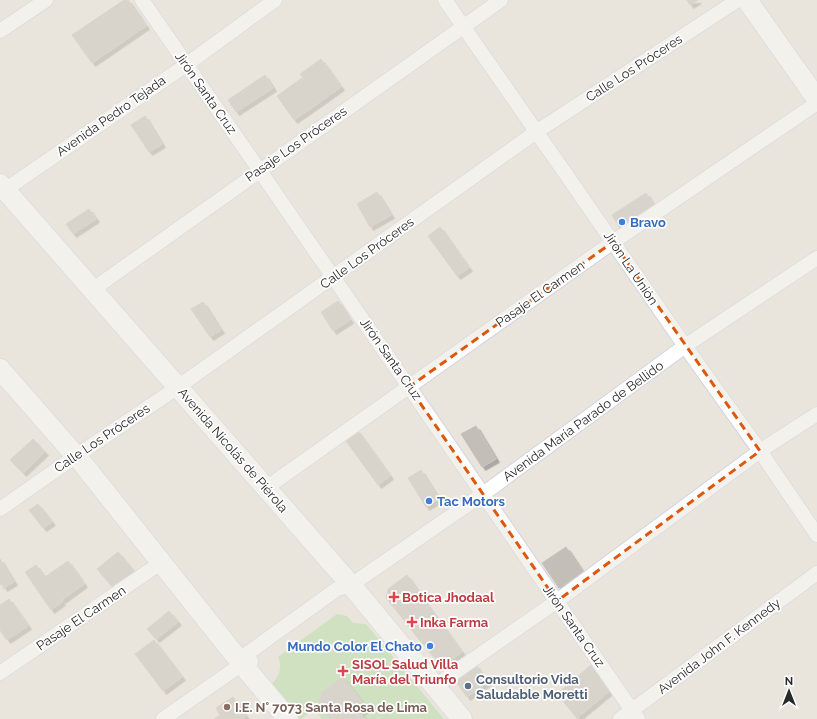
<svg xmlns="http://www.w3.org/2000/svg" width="817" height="719" font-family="Raleway,sans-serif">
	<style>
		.green { fill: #afdc9d }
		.building { fill: #c3bfb8; stroke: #c5c1b6; filter: url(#shadow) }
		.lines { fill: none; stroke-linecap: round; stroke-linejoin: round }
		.street-casing { stroke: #d2d3e1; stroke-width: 16 }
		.secondary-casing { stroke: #d2d3e1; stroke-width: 22 }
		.street { stroke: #fff; stroke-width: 14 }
		.secondary { stroke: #fff; stroke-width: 20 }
		.marked { fill: none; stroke: #de570d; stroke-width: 3; stroke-dasharray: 8 5; stroke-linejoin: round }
		.shop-dot { fill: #3f7fe0; stroke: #fff; stroke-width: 1.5 }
		.health-dot { fill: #e0444e; stroke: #fff; stroke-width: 1.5 }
		.service-dot { fill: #5c6f8a; stroke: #fff; stroke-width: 1.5 }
		.education-dot { fill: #8d6e63; stroke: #fff; stroke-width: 1.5 }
		.labels { text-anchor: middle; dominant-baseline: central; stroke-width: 3.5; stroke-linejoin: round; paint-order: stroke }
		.street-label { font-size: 13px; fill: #292929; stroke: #fff }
		.shop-label { font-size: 13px; font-weight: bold; fill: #366cbe; stroke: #fff; text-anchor: start }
		.health-label { font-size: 13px; font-weight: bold; fill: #be3a42; stroke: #fff; text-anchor: start }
		.service-label { font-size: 13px; font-weight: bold; fill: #4e5e75; stroke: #fff; text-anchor: start }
		.education-label { font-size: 13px; font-weight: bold; fill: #785e54; stroke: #fff; text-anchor: start }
	</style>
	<defs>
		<filter id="shadow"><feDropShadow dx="3.5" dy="3.5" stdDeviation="0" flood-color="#0004"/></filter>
	</defs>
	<rect width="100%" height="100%" fill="#eae5dc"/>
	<path class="green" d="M 337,614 L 347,616 L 353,623 L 366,624 L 444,719 L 322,719 L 314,709 L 301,719 L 299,719 L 270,685 C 279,678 283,668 278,657 Z"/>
	<path class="building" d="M 124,0 L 128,0 L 146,26 L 92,63 L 72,35 Z
		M 687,0 L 698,0 L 690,5 Z
		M 321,59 L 341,87 L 320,102 L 300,74 Z
		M 265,75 L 273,88 L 236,112 L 228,100 Z
		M 302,78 L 320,102 L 294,120 L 277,96 Z
		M 145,116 L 162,144 L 149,152 L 131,125 Z
		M 377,192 L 391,215 L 370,227 L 357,204 Z
		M 646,193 L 655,207 L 621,230 L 612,215 Z
		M 89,209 L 96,219 L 73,234 L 66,224 Z
		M 440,227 L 469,268 L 457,276 L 428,236 Z
		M 338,301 L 350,320 L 333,331 L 321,312 Z
		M 203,302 L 221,330 L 210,337 L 191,309 Z
		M 476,426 L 496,459 L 482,467 L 461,434 Z
		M 357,430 L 390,476 L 378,485 L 344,438 Z
		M 33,439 L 45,452 L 23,473 L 10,460 Z
		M 421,470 L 439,499 L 426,507 L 408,478 Z
		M 38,504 L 52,522 L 43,528 L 29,510 Z
		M 566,547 L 583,572 L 559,588 L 542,563 Z
		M 118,552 L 136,574 L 116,591 L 97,569 Z
		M 0,559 L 14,582 L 4,588 L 2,584 L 0,585 Z
		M 68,561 L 84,584 L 62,600 L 45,577 Z
		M 36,565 L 62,602 L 51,610 L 25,572 Z
		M 407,575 L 426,603 L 404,620 L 386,598 L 388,589 Z
		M 9,599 L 28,626 L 7,640 L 0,630 L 0,605 Z
		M 426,603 L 435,615 L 413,632 L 404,620 Z
		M 169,611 L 178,622 L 156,639 L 147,629 Z
		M 435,615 L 462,652 L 442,667 L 413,632 Z
		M 154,640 L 182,677 L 163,691 L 135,654 Z
		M 476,665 L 488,682 L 467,697 L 455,680 Z
		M 591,665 L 612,689 L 577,718 L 557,694 Z
		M 343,677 L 367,708 L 360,712 L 365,719 L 330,719 L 318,704 L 322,692 Z
		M 233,697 L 246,716 L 242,719 L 214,719 L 220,715 L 216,708 Z"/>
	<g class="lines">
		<defs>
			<path id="street" d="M 142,0 L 638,719
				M 445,0 L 685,346 L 760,451 L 817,535
				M 0,31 L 46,0
				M 5,190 L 186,65 L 275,0
				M 92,290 L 501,0
				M 266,488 L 613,242 L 817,103
				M 0,509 L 76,456 L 178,387 L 536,132 L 738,0
				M 242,664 L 248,653 L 337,589 L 351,585 L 483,494 L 685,346 L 817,258
				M 0,673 L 162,562
				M 435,686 L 557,601 L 760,451 L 817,414
				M 163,719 L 242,664 L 251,661
				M 620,719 L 817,573"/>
			<path id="secondary" d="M 747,0 L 817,99
				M 0,184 L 351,585 L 462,719
				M 0,369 L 83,464 L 242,664 L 288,719"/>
		</defs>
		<use href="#street" class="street-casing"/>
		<use href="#secondary" class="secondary-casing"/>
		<use href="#street" class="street"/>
		<use href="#secondary" class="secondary"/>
	</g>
	<path d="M0 0H817V719H0ZM 613,242 L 760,451 L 557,601 L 409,387 Z" fill="#eae5dc" fill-opacity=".55" fill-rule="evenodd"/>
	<path class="marked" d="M 613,242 L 760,451 L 557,601 L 409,387 Z"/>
	<g class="shop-dot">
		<circle cx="622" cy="222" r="4"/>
		<circle cx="429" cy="501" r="4"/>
		<circle cx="430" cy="646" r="4"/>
	</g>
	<g class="health-dot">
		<path d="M392 591h4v4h4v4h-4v4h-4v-4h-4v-4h4z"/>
		<path d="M410 616h4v4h4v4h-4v4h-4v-4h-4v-4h4z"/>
		<path d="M341 665h4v4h4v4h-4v4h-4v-4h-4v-4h4z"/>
	</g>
	<circle class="service-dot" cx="468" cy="686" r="4"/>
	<circle class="education-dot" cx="227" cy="707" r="4"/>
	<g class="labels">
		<g class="street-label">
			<text transform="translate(634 68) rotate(-33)">Calle Los Próceres</text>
			<text transform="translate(206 93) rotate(55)">Jirón Santa Cruz</text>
			<text transform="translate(111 116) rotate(-35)">Avenida Pedro Tejada</text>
			<text transform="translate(296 144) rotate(-35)">Pasaje Los Próceres</text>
			<text transform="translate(367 253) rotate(-36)">Calle Los Próceres</text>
			<text transform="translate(631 268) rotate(56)">Jirón La Unión</text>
			<text transform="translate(540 294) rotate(-35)">Pasaje El Carmen</text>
			<text transform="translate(391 359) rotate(55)">Jirón Santa Cruz</text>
			<text transform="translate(583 421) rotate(-36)">Avenida María Parado de Bellido</text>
			<text transform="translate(102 438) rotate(-34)">Calle Los Próceres</text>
			<text transform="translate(233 450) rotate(49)">Avenida Nicolás de Piérola</text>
			<text transform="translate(81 618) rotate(-34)">Pasaje El Carmen</text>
			<text transform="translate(574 626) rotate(55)">Jirón Santa Cruz</text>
			<text transform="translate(719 646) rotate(-37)">Avenida John F. Kennedy</text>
		</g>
		<g class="shop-label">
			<text x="630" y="222">Bravo</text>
			<text x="437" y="501">Tac Motors</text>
			<text x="422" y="646" text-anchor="end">Mundo Color El Chato</text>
		</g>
		<g class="health-label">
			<text x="402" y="597">Botica Jhodaal</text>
			<text x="420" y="622">Inka Farma</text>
			<text x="352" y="664">SISOL Salud Villa<tspan x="352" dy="15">María del Triunfo</tspan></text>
		</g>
		<g class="service-label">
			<text x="476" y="679">Consultorio Vida<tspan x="476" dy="15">Saludable Moretti</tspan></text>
		</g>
		<g class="education-label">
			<text x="235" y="707">I.E. N° 7073 Santa Rosa de Lima</text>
		</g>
	</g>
	<g transform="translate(789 691)" stroke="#ffffff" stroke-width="3" paint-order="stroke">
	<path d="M0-3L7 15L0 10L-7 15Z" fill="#292929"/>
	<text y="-6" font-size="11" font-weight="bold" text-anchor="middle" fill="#292929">N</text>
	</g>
</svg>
